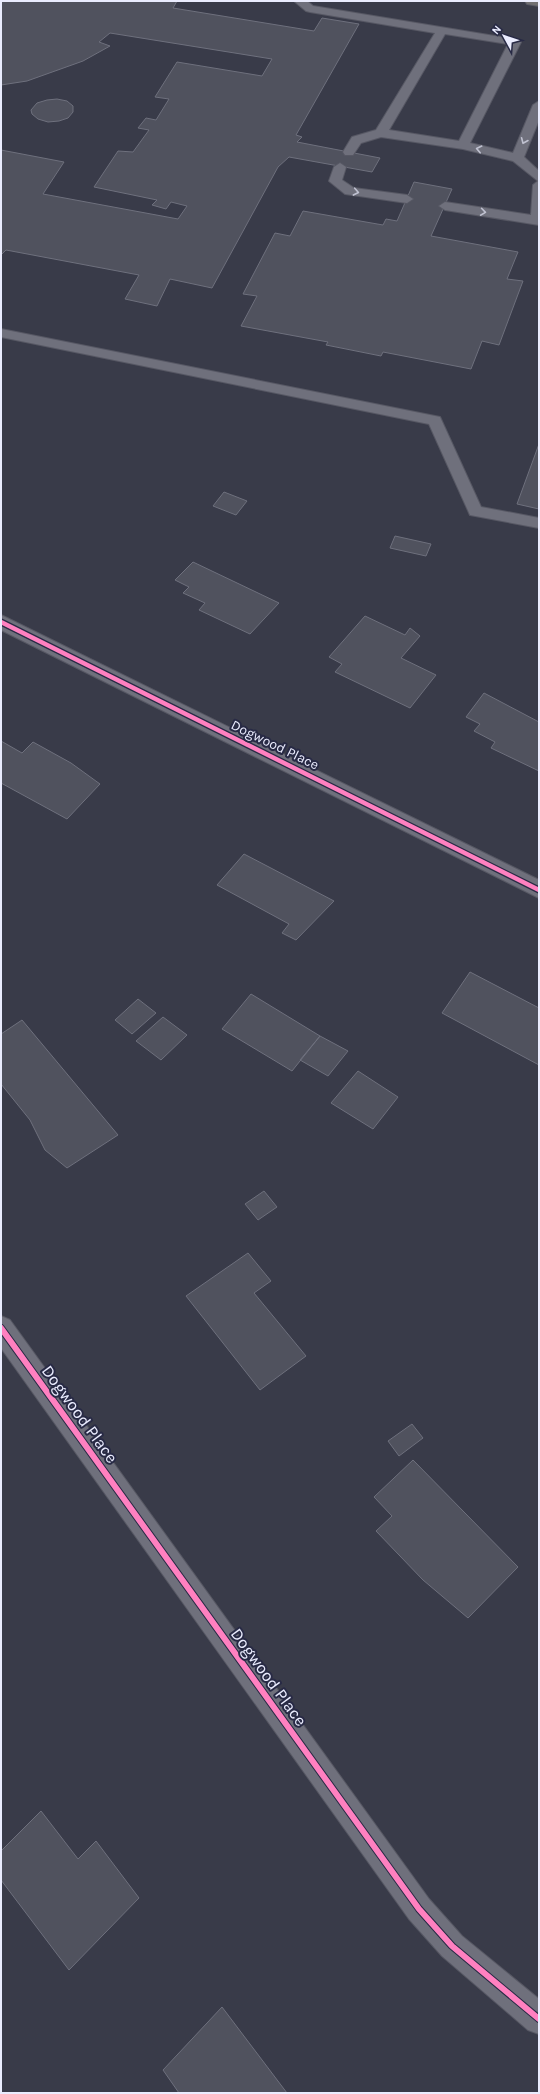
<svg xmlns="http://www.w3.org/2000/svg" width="540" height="2094" font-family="Karla,sans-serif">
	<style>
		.building { fill: #50525e; stroke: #6e707d }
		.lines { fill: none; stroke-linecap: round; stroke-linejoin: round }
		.service-casing { stroke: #575864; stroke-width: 2 }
		.minor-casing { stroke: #575864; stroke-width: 2 }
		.primary-casing { stroke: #575864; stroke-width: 2 }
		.service { fill: #6f707c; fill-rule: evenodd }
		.minor { fill: #6f707c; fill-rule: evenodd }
		.primary { fill: #706f72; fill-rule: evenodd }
		.cycleway-far1-casing { stroke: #282a45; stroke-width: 7 }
		.cycleway-casing { stroke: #282a45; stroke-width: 8 }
		.cycleway-far1 { stroke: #ff80c0; stroke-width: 4.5 }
		.cycleway { stroke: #ff80c0; stroke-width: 6 }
		.oneway { stroke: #bfc1d0 }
		.labels { text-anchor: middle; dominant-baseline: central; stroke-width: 4; stroke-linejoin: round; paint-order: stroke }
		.street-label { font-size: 14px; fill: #eaecfe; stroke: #282a45 }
		.near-street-label { font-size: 17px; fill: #eaecfe; stroke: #282a45 }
	</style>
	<rect width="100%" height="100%" fill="#393b49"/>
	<path class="building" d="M 1,1 L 177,1 L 173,8 L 314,31 L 322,18 L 359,24 L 296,135 L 302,137 L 297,142 L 380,158 L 372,172 L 289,157 L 278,167 L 212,288 L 170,279 L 157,306 L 125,299 L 139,275 L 6,250 L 1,255 L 1,150 L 64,162 L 43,194 L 178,219 L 187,206 L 171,202 L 166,209 L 152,205 L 157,200 L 94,187 L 118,151 L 133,152 L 149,130 L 138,128 L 146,118 L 156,120 L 169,99 L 155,97 L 177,62 L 262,76 L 272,59 L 110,33 L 99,42 L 110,46 L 83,61 L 27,81 L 1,85 Z
		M 57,99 L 67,101 L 73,106 L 73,112 L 68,118 L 59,121 L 48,122 L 38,119 L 32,114 L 31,110 L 37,103 L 47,100 Z
		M 414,182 L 452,189 L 431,236 L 518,252 L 507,279 L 523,281 L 499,345 L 482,341 L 471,369 L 383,352 L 381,356 L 326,345 L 328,342 L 241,326 L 257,296 L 243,294 L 275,233 L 290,236 L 303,211 L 383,225 L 386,219 L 397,221 Z
		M 539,444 L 539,509 L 517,504 Z
		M 224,492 L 247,501 L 236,515 L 213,506 Z
		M 395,536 L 431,544 L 426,556 L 390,548 Z
		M 193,562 L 279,603 L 250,634 L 199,610 L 205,603 L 183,593 L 189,587 L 175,580 Z
		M 365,616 L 405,635 L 410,628 L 420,636 L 401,658 L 436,675 L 410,708 L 335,672 L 342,664 L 329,657 Z
		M 484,693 L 539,722 L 539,771 L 491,748 L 495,742 L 474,731 L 480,724 L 466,717 Z
		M 1,741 L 22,753 L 33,742 L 71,763 L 100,784 L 67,819 L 1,783 Z
		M 244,854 L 334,901 L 296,940 L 282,933 L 289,924 L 217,885 Z
		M 470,972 L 539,1008 L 539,1065 L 442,1013 Z
		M 251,994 L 320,1036 L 292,1071 L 222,1029 Z
		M 138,999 L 156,1013 L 132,1034 L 115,1020 Z
		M 163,1017 L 187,1035 L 161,1060 L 136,1041 Z
		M 22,1020 L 118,1135 L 67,1168 L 45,1150 L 30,1120 L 1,1084 L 1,1034 Z
		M 320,1036 L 348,1051 L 328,1076 L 300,1060 Z
		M 358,1071 L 398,1097 L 373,1129 L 331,1103 Z
		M 264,1191 L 277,1207 L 258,1220 L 245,1204 Z
		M 248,1253 L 271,1281 L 254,1293 L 306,1356 L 260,1390 L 186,1296 Z
		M 412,1424 L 423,1438 L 399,1456 L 388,1441 Z
		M 413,1460 L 518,1567 L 468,1618 L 423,1580 L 376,1531 L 392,1516 L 374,1497 Z
		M 41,1811 L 78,1859 L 96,1841 L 139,1898 L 69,1970 L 1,1880 L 1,1851 Z
		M 222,2007 L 287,2093 L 179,2093 L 163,2070 Z"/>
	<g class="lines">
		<defs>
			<path id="service" d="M 294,1 L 307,1 L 313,6 L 519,40 L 521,42 L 470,143 L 513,153 L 533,105 L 539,101 L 539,120 L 524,157 L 539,171 L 539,225 L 445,210 L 439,206 L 445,202 L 531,215 L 533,185 L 538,181 L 513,161 L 463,149 L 381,137 L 361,143 L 353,155 L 345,155 L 343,152 L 352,137 L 376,130 L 435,33 L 310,12 L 306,11 ZM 445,34 L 508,44 L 459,141 L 389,130 Z
				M 340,163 L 346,167 L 342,180 L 354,188 L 407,195 L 413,199 L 407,203 L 345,194 L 329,181 L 334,167 Z
				M 1,329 L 440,417 L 481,507 L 539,518 L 539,528 L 470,515 L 429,424 L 1,337 Z"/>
			<path id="minor" d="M 1,615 L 539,880 L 539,898 L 1,630 Z
				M 1,1316 L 10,1320 L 429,1899 L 462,1936 L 539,1999 L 539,2034 L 528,2030 L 442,1956 L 409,1919 L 1,1348 Z"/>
			<path id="primary" d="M 525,1 L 539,1 L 539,6 L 527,4 Z"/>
		</defs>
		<use href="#service" class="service-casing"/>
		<use href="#minor" class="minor-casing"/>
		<use href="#primary" class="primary-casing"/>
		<use href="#service" class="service"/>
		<use href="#minor" class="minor"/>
		<use href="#primary" class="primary"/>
		<defs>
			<path id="cycleway-far1" d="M 1,622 L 539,890"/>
			<path id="cycleway" d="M 1,1328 L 419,1909 L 452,1946 L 539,2019"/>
		</defs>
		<use href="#cycleway-far1" class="cycleway-far1-casing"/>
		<use href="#cycleway" class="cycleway-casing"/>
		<use href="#cycleway-far1" class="cycleway-far1"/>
		<use href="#cycleway" class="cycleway"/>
	</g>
	<defs><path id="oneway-chevron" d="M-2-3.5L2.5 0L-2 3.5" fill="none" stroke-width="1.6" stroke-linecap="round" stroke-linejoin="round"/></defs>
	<g class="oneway">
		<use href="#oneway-chevron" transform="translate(524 141) rotate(113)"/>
		<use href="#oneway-chevron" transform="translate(479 149) rotate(-167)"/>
		<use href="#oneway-chevron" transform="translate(356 192) rotate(11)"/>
		<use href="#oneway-chevron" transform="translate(483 212) rotate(8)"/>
	</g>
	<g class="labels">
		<g class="street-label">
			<text transform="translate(275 745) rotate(26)">Dogwood Place</text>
		</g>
		<g class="near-street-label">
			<text transform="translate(80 1414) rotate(54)">Dogwood Place</text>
			<text transform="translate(269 1677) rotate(54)">Dogwood Place</text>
		</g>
	</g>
	<rect width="540" height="2094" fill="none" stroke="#eaecfe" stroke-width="4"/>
	<g transform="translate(504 36) rotate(310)" stroke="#282a45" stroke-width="3" paint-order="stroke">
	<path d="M0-3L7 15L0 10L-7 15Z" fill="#eaecfe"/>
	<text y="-6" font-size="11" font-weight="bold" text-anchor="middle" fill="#eaecfe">N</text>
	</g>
</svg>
